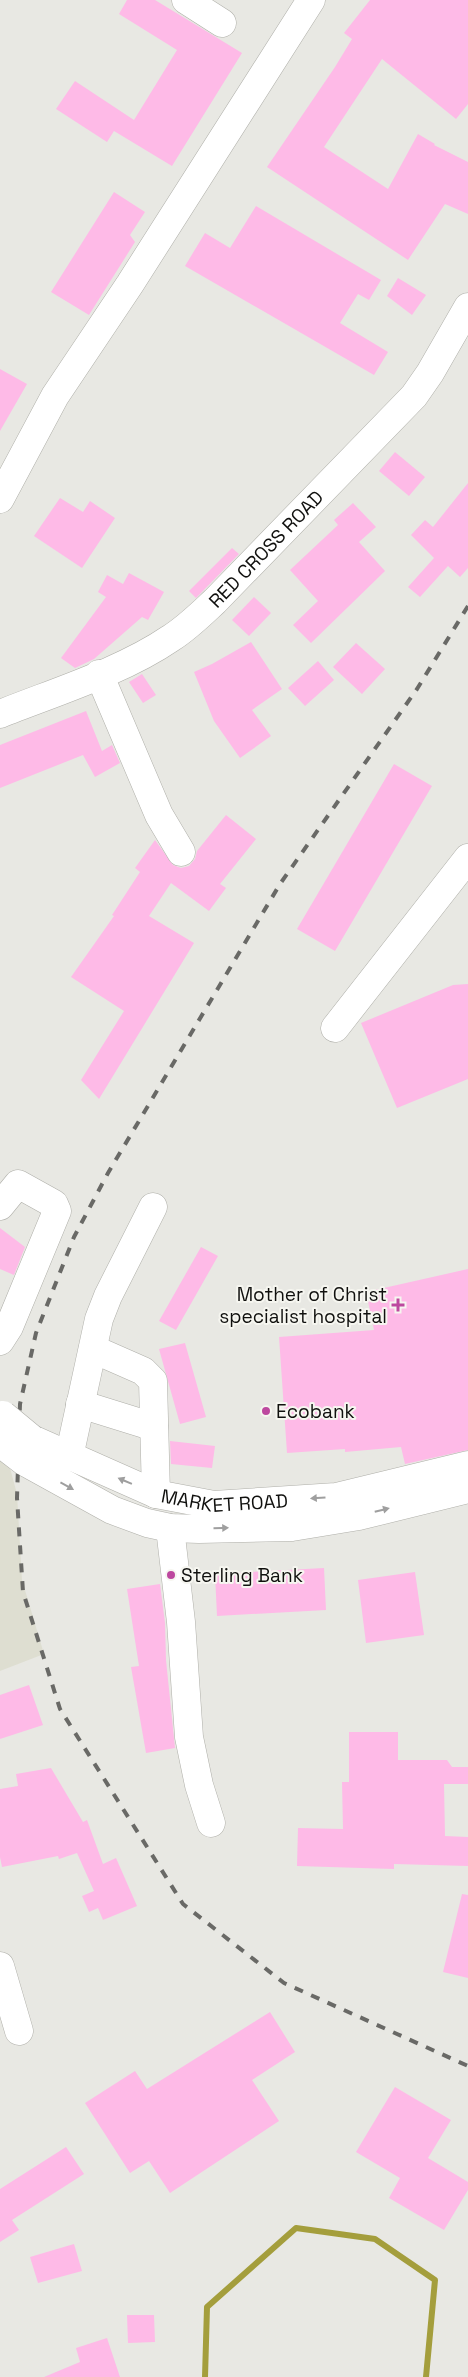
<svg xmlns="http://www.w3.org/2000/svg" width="468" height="2377" font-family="'Space Grotesk',sans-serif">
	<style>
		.built { fill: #deded1 }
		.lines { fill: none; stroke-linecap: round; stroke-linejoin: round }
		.stream { stroke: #a49e3c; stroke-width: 6 }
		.building { fill: #febae7 }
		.minor-casing { stroke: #afafa9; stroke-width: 29 }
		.major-casing { stroke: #afafa9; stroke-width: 29 }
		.minor { stroke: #fff; stroke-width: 28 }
		.major { stroke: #fff; stroke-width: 28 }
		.rail { stroke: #696966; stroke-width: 4; stroke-dasharray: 9 9; stroke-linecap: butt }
		.major-bridge-casing { stroke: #afafa9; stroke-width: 29; stroke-linecap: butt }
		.major-bridge { stroke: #fff; stroke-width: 28 }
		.oneway { fill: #9f9f9f }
		.poi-dot { fill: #bd489f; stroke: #f6f6f0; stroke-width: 2 }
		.labels { text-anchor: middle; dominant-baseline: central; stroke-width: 4; stroke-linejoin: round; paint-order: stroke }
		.street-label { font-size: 19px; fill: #10100e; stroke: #f6f6f0 }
		.poi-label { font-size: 19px; fill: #10100e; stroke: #f6f6f0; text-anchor: start }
	</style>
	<rect width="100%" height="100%" fill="#e8e8e3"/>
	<path class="built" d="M 0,1456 L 10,1468 L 17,1494 L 22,1580 L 44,1654 L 0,1671 Z"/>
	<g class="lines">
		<path class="stream" d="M 205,2377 L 207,2307 L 296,2228 L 375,2239 L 435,2280 L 426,2377"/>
	</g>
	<path class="building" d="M 127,0 L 155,0 L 242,53 L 172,166 L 114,131 L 107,142 L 56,109 L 75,81 L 134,120 L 177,50 L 119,14 Z
		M 370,0 L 468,0 L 468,104 L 456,119 L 382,59 L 324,147 L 388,189 L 418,134 L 435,144 L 434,145 L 468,162 L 468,214 L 445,204 L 408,260 L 267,167 L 335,67 L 352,39 L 344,33 Z
		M 114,192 L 145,212 L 130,235 L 135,242 L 89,315 L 51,292 Z
		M 256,206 L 381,280 L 369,300 L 358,294 L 340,323 L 388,352 L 374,375 L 185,266 L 205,233 L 230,248 Z
		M 398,278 L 426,295 L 412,315 L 387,296 Z
		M 0,369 L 27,384 L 0,431 Z
		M 395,452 L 425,477 L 409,496 L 379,471 Z
		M 468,483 L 468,568 L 460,577 L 448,566 L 420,597 L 408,587 L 434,558 L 411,535 L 425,520 L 433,527 Z
		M 60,498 L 83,512 L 90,501 L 115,518 L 82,568 L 34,536 Z
		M 353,503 L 376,527 L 359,542 L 385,571 L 311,643 L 293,625 L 318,601 L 290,570 L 338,525 L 334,520 Z
		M 232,548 L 239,554 L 196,598 L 189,591 Z
		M 129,573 L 164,592 L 148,620 L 142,617 L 94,659 L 75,668 L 61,658 L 106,597 L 98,592 L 107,575 L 123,584 Z
		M 254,597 L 271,613 L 249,636 L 232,620 Z
		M 251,642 L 282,689 L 252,710 L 271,736 L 240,758 L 214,721 L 194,672 L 212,664 Z
		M 356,643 L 385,669 L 362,694 L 333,667 Z
		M 318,661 L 334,680 L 305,706 L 288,688 Z
		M 142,674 L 156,695 L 143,703 L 129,682 Z
		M 86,711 L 102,751 L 112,745 L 120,763 L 95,777 L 83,755 L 0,788 L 0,745 Z
		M 394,764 L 432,786 L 335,951 L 297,929 Z
		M 226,815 L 256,839 L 220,884 L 226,888 L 209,911 L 171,883 L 149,916 L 194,943 L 99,1099 L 81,1080 L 124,1011 L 71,977 L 114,916 L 112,915 L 140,872 L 135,868 L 155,840 L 173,865 L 181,868 L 189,866 L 195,859 L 197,851 Z
		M 468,984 L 468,1079 L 397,1108 L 361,1023 L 453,985 Z
		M 0,1228 L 25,1247 L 14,1275 L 0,1269 Z
		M 201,1247 L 218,1256 L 176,1330 L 159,1321 Z
		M 468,1269 L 468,1450 L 405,1464 L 401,1447 L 345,1452 L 345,1449 L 287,1453 L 279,1337 L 374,1330 L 366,1292 Z
		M 185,1343 L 206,1417 L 180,1424 L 159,1349 Z
		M 170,1441 L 215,1446 L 212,1468 L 171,1464 Z
		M 324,1568 L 326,1610 L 217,1616 L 215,1574 Z
		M 415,1572 L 424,1635 L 366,1643 L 358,1580 Z
		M 160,1584 L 165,1623 L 166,1660 L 175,1748 L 146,1753 L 131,1667 L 139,1666 L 127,1589 Z
		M 29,1685 L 43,1725 L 0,1739 L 0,1695 Z
		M 349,1732 L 398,1732 L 398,1760 L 447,1760 L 452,1767 L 468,1767 L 468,1784 L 444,1784 L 445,1836 L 468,1837 L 468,1866 L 394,1864 L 394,1869 L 297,1866 L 298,1828 L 343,1829 L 342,1782 L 349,1782 Z
		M 51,1768 L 83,1822 L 87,1820 L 103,1864 L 116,1858 L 137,1906 L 103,1920 L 98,1908 L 89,1912 L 82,1896 L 94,1891 L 77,1853 L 59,1859 L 58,1856 L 2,1867 L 0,1857 L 0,1789 L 18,1786 L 16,1774 Z
		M 462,1894 L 468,1895 L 468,1978 L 443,1972 Z
		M 270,2012 L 295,2052 L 252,2080 L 279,2121 L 170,2193 L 149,2161 L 130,2173 L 85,2103 L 135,2071 L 147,2089 Z
		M 395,2087 L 451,2120 L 428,2158 L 468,2182 L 468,2190 L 444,2230 L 389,2198 L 400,2178 L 356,2152 Z
		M 66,2147 L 84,2174 L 12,2220 L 19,2230 L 0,2242 L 0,2189 Z
		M 74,2244 L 82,2271 L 38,2283 L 30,2257 Z
		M 127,2315 L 154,2315 L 155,2342 L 128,2343 Z
		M 107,2338 L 120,2377 L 44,2377 L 80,2362 L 76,2348 Z"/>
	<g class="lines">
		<defs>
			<g id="minor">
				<path d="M 186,0 L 222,23"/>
				<path d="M 0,499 L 55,396 L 130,284 L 311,0"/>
				<path d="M 99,674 L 159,815 L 181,852"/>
				<path id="s1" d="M 0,714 C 55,692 123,671 171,638 C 187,628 201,614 215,601 L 414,396 L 430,373 L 468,307"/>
				<path d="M 335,1028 L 468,858"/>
				<path d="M 0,1206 L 18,1184 L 54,1204 L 57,1211 L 9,1327 L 0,1341"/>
				<path d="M 93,1349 L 143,1371 L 153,1381 L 156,1494"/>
				<path d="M 80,1404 L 154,1427"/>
				<path d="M 69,1457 L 99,1319 L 108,1296 L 153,1207"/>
				<path d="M 170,1528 L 181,1622 L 189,1737 L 199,1785 L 211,1823"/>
				<path d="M 0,1966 L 19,2031"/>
			</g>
			<g id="major">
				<path id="s2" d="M 32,1439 L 156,1494 L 214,1505 L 336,1497 L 468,1465"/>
				<path d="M 25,1462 L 112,1510 L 147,1523 L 170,1528 L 199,1529 L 292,1527 L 359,1516 L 468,1489"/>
			</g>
		</defs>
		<use href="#minor" class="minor-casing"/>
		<use href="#major" class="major-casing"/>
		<use href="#minor" class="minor"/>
		<use href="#major" class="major"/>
		<path class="rail" d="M 468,606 L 417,689 L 280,884 L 108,1173 L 74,1237 L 36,1333 L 20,1404 L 17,1498 L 23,1592 L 60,1709 L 183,1904 L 284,1983 L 468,2066"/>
		<defs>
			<path id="major-bridge" d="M 3,1415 L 32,1439
				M 0,1443 L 25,1462"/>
		</defs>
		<use href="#major-bridge" class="major-bridge-casing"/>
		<use href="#major-bridge" class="major-bridge"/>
	</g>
	<defs><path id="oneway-solid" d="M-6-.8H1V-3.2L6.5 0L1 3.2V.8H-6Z" transform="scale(1.25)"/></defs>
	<g class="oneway">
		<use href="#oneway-solid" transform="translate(125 1481) rotate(-157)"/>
		<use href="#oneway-solid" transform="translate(67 1486) rotate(29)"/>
		<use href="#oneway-solid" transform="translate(318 1498) rotate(176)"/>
		<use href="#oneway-solid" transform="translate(382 1510) rotate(-14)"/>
		<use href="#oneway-solid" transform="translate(221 1528) rotate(-2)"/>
	</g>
	<g class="poi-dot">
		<path d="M395.5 1297.5h5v5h5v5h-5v5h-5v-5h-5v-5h5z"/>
		<circle cx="266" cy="1411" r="5"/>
		<circle cx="171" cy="1575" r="5"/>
	</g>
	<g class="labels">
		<g class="street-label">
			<text stroke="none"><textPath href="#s1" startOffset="318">RED CROSS ROAD</textPath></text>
			<text stroke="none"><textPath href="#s2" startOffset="205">MARKET ROAD</textPath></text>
		</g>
		<g class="poi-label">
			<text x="387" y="1294" text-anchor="end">Mother of Christ<tspan x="387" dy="22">specialist hospital</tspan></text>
			<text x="276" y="1411">Ecobank</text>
			<text x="181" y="1575">Sterling Bank</text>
		</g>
	</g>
</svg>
